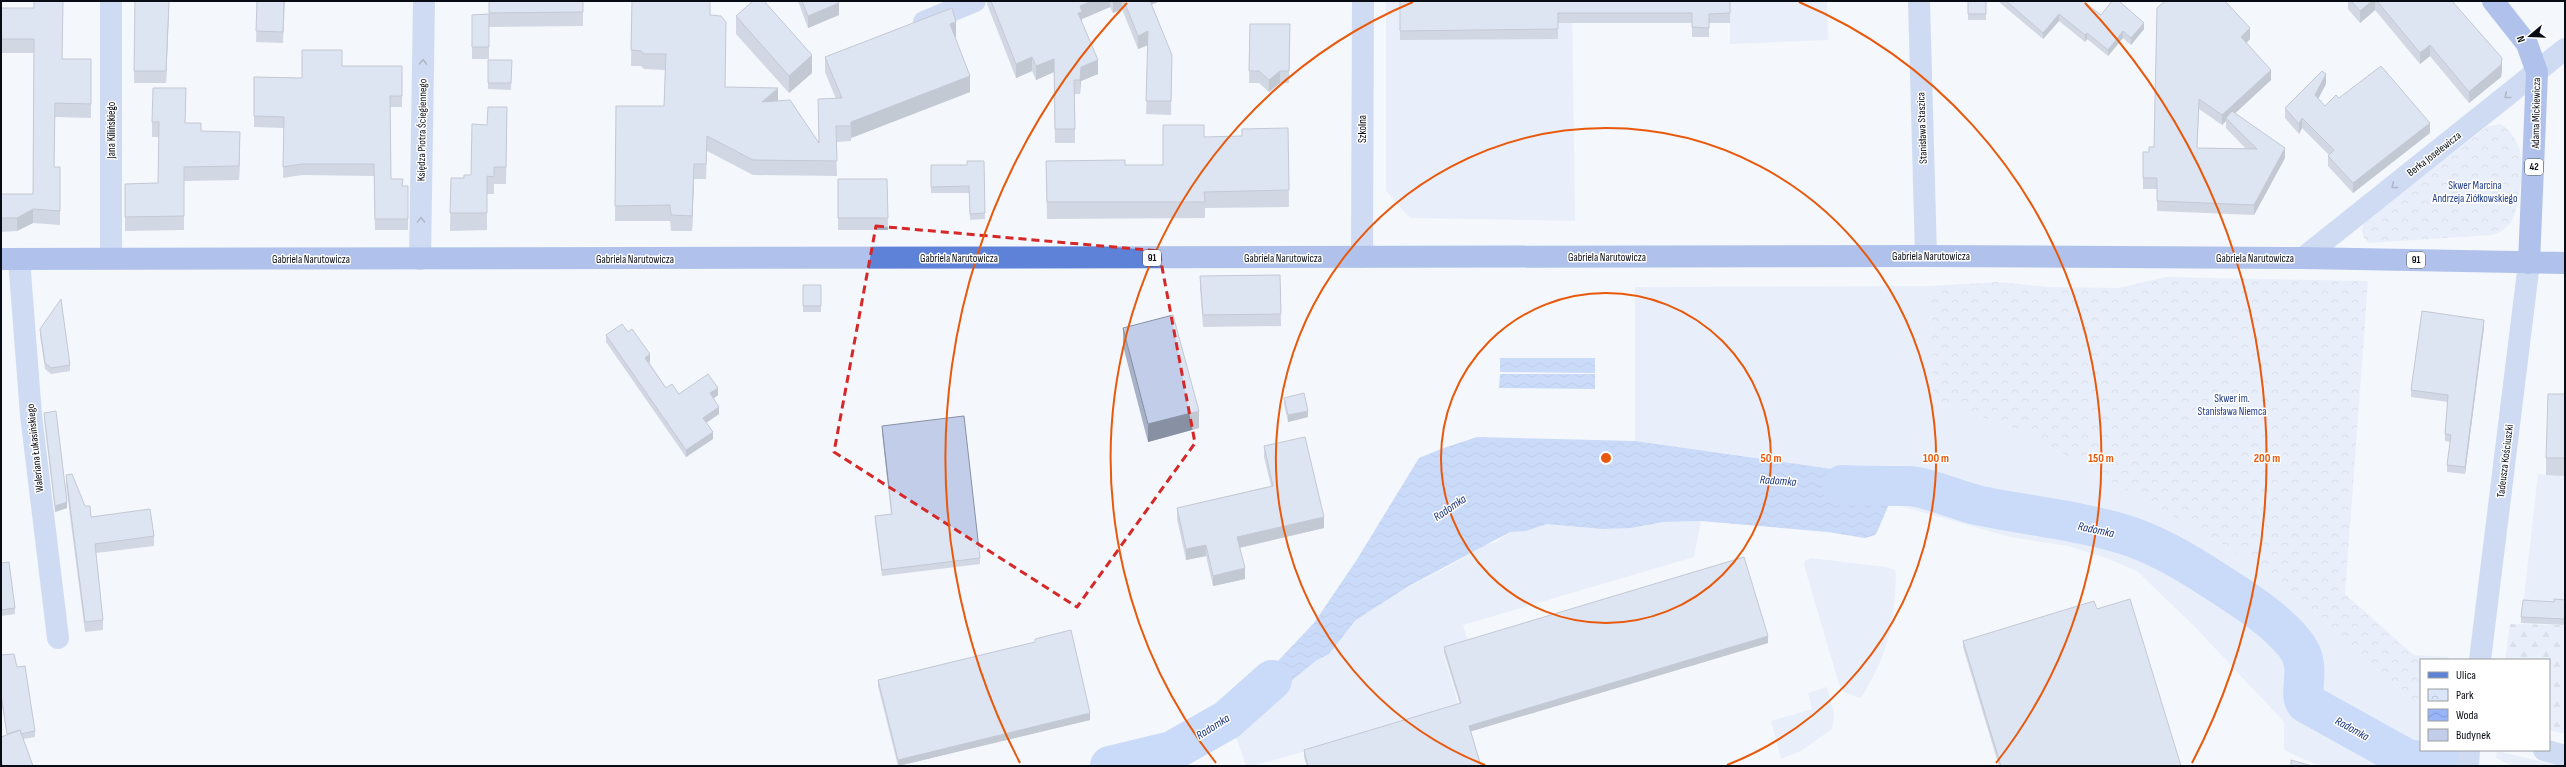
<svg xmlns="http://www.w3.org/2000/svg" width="2566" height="767" font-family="'Sofia Sans Condensed',sans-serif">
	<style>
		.green { fill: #dbe5f9 }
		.forest { fill: url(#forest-firs) }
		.park { fill: url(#park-crowns) }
		.water { fill: url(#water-waves) }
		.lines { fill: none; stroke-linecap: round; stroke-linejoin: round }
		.river { stroke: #97b5f7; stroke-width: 40 }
		.minor { stroke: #a3b9e9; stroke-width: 22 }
		.major { stroke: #5d82d8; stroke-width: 22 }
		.wall { fill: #a7b1c8; fill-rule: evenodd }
		.shaded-wall { fill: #8890a3 }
		.building { fill: #c2cee9; stroke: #8890a3 }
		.oneway { stroke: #5d6b8a }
		.marked { fill: none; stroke: #d62828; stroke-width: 3; stroke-dasharray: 8 5; stroke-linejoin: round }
		.ring { fill: none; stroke: #e8590c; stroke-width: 2 }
		.labels { text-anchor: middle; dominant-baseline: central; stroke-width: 3; stroke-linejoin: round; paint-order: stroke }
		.shield { fill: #fff; stroke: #52555b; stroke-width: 1 }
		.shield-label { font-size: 10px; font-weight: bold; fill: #080c15 }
		.street-label { font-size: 11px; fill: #080c15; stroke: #fff }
		.park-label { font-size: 11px; fill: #203c88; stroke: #fff }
		.water-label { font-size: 12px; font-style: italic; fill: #18337e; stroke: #fff }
		.centre { fill: #e8590c; stroke: #fff; stroke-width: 2 }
		.ring-label { font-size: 12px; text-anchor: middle; font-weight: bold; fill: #e8590c; stroke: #fff; stroke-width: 3; stroke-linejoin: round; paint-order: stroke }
	</style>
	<defs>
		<pattern id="forest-firs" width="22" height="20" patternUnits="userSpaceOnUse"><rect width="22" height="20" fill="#dbe5f9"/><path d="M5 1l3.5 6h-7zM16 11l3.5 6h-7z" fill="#bac3d5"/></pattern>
		<pattern id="park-crowns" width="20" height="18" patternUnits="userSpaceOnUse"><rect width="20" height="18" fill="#dbe5f9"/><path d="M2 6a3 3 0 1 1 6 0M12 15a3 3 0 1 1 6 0" fill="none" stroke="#bac3d5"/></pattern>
		<pattern id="water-waves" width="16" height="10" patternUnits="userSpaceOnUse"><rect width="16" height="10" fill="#97b5f7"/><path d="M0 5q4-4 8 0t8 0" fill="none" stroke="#819ad3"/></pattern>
	</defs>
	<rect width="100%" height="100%" fill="#f4f7fc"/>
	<path class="green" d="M 1386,1 L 1572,1 L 1575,221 L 1410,218 L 1386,191 Z
		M 1730,1 L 1827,1 L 1828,40 L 1730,44 Z
		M 1931,286 L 1933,400 L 2024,432 L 2267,570 L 2399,689 L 2421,713 L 2421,750 L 2436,750 L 2434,766 L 2319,766 L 2284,750 L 2284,722 L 2195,627 L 2137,571 L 2106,558 L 2068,546 L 2010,537 L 1890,503 L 1896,488 L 1882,476 L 1635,441 L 1635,287 Z
		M 2538,474 L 2565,476 L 2565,606 L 2523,606 Z
		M 1701,521 L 1694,557 L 1463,625 L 1469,645 L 1443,653 L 1459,707 L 1253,766 L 1246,766 L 1233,728 L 1317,660 C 1338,649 1346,627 1365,614 C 1402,587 1445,571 1483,546 L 1496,542 L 1510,532 L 1526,531 L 1547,524 L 1564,524 L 1588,528 L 1631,528 L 1663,522 Z
		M 1811,558 L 1886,567 L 1895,570 L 1896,577 C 1893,629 1889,650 1863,695 L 1859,698 L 1842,691 L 1838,681 L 1804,565 L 1805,561 Z
		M 1827,687 L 1834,714 L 1832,729 L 1801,751 L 1781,759 L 1771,721 L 1812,709 L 1808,693 Z
		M 2497,751 L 2560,766 L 2512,766 L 2496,758 Z"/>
	<path class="forest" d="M 2510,624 L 2565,625 L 2565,734 L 2549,730 L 2549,660 L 2505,660 Z"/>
	<path class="park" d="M 2501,124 C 2510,130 2517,140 2520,151 C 2524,168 2520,213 2508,226 C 2503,231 2498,233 2492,235 L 2369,243 C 2361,237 2361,231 2364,222 L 2488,126 Z
		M 2166,277 L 2368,281 L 2345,594 L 2414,655 L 2449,657 L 2448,660 L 2421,660 L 2421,713 L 2399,689 L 2267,570 L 2024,432 L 1933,400 L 1931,286 L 1998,282 L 2049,287 L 2118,288 Z"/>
	<path class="water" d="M 1500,358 L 1595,358 L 1595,373 L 1500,372 Z
		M 1500,374 L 1595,374 L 1595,389 L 1499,388 Z
		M 1477,437 L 1635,441 L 1882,476 L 1896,488 L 1877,532 L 1875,535 L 1865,538 L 1828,532 L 1701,521 L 1663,522 L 1631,528 L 1603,529 L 1547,524 L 1526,531 L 1510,532 L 1409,586 L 1368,612 L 1355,621 L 1329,654 L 1317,660 L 1233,728 L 1227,705 L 1277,662 L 1314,623 L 1356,561 L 1419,458 L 1441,449 Z"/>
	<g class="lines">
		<path class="river" d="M 1842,485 C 1864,486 1886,486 1908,486 C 1925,486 1961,502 1981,506 C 2030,516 2084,521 2132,537 C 2168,550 2200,571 2232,592 C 2255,607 2278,623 2295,644 C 2314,667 2297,692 2306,703 L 2407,759 L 2443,764
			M 1110,766 L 1172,751 L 1227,720 L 1272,680"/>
		<path class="minor" d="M 1919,1 L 1926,256
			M 924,22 L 975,1
			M 1362,257 L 1363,1
			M 111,258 L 111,1
			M 2303,258 L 2565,49
			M 19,259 L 31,415 L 58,638
			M 420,259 L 424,1
			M 2480,660 L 2529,263
			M 2544,750 L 2565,756
			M 2468,766 L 2469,750"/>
		<path class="major" d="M 2493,1 L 2527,44 L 2537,72 L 2529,263
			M 1,259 L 1926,256 L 2303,258 L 2565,263"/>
	</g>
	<path class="wall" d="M 135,1 L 169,9 L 166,83 L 134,83 Z
		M 257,1 L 285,1 L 283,43 L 256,42 Z
		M 489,1 L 583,1 L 583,26 L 489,27 L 489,59 L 472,59 L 472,15 L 489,14 Z
		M 618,1 L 710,1 L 710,15 L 725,87 L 778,101 L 819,142 L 818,99 L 836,99 L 825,72 L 825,57 L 956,37 L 955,38 L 970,92 L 851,138 L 851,141 L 836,142 L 837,176 L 753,175 L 707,151 L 706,179 L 694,179 L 692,231 L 671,231 L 670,221 L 615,221 L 616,106 L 664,106 L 665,70 L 644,69 L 641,66 L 631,66 L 632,2 L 618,2 Z
		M 798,1 L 838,1 L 839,15 L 808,28 Z
		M 987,1 L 1160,1 L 1151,5 L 1172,69 L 1171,115 L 1146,114 L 1148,45 L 1138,49 L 1122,9 L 1113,13 L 1110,7 L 1082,19 L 1082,23 L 1098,74 L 1081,81 L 1080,94 L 1075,94 L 1075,143 L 1055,143 L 1054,72 L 1036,80 L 1032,71 L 1016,78 L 987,4 Z
		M 1400,1 L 1730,1 L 1730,23 L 1709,23 L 1709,37 L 1692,37 L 1692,23 L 1558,23 L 1558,39 L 1400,40 Z
		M 1968,1 L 1986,1 L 1986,20 L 1968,20 Z
		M 2000,1 L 2083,1 L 2101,15 L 2144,29 L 2131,45 L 2123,38 L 2108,56 L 2087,39 L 2085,42 L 2059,21 L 2043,39 L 2000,3 Z
		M 2165,1 L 2250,39 L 2247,43 L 2271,80 L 2235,113 L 2285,158 L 2254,215 L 2157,211 L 2157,189 L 2143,189 L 2143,152 L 2149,152 L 2154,147 ZM 2199,109 L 2222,125 L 2226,121 L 2226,128 L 2246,149 L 2197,148 Z
		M 2348,1 L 2452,1 L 2502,70 L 2501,77 L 2469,103 L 2430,56 L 2420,64 L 2375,10 L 2360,23 L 2348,9 Z
		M 1,8 L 63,59 L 91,59 L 91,118 L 55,117 L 54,167 L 60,167 L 60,225 L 33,223 L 17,231 L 1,232 L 1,194 L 33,194 L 34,53 L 1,53 Z
		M 736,16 L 812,73 L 789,93 L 736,34 Z
		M 1250,24 L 1290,24 L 1289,83 L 1280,83 L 1269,92 L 1259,83 L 1249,83 Z
		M 488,60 L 512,60 L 511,90 L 488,89 Z
		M 342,66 L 402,66 L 402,107 L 390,107 L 391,179 L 403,186 L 408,186 L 408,230 L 375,230 L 374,176 L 302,175 L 283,178 L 284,128 L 254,127 L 254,77 L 302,78 Z
		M 2326,84 L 2318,98 L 2325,106 L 2339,98 L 2430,133 L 2353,193 L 2328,166 L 2328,156 L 2329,155 L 2302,128 L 2299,134 L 2285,118 L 2285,108 Z
		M 507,107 L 506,184 L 494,184 L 494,194 L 487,194 L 487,230 L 450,231 L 451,178 L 464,178 L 471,175 L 487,125 Z
		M 152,122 L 185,123 L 201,131 L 240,147 L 239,180 L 184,181 L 184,230 L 125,231 L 125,184 L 158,183 L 159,137 L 152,137 Z
		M 1288,128 L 1289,207 L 1205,208 L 1205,218 L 1047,219 L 1046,161 L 1125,165 L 1163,165 L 1204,137 L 1242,136 Z
		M 984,161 L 985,219 L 970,220 L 969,193 L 931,193 L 931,165 L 967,165 Z
		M 838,179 L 887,179 L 888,230 L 838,230 Z
		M 1280,275 L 1281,326 L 1203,327 L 1200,288 L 1200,276 Z
		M 803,285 L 821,285 L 821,312 L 803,312 Z
		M 2484,327 L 2465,474 L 2447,472 L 2447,465 L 2450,442 L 2445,441 L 2445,434 L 2448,402 L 2411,397 L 2411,390 Z
		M 1123,328 L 1199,428 L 1148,442 L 1123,346 Z
		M 40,329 L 70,365 L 70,371 L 51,374 L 45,369 L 40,335 Z
		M 606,335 L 650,362 L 649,362 L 666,388 L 679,394 L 718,395 L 714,398 L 719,414 L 706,423 L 713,439 L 686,457 L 606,342 Z
		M 2565,394 L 2565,476 L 2546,475 L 2546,458 Z
		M 1284,398 L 1308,417 L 1288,422 L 1284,404 Z
		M 44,413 L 67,508 L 55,512 L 44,419 Z
		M 882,426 L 980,558 L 980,564 L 882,576 L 875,522 L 875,516 L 891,514 L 882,432 Z
		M 1264,446 L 1324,528 L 1240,548 L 1245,579 L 1213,586 L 1206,556 L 1186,560 L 1177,519 L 1177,508 L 1271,486 L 1264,457 Z
		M 66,475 L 91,517 L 154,536 L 154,546 L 96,553 L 103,620 L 103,630 L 85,632 L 66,485 Z
		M 1,563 L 15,608 L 15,614 L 1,616 Z
		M 2565,600 L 2565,625 L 2521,623 L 2521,617 L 2554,602 Z
		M 2097,609 L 2181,766 L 1999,766 L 1963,647 L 1963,641 Z
		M 1035,639 L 1090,720 L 898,766 L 878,686 L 878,680 L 1035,642 Z
		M 1768,643 L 1471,731 L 1481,766 L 1307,766 L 1304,757 L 1304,750 L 1460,704 L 1444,653 L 1444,647 Z
		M 1,655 L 17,667 L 35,731 L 35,737 L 23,739 L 33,766 L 1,766 L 1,737 L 7,735 L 1,700 Z"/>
	<path class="shaded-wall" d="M 169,1 L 169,9 L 166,83 L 166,71 Z
		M 1092,1 L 1110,1 L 1110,7 L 1082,19 L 1082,26 L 1078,13 L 1080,6 Z
		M 1113,1 L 1122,1 L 1122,9 L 1113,13 Z
		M 1146,1 L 1160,1 L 1146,7 Z
		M 2372,1 L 2375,1 L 2375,10 L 2360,23 L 2360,11 Z
		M 839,3 L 839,15 L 808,28 L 808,16 Z
		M 2059,14 L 2059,21 L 2043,39 L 2043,33 Z
		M 956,22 L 956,37 L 950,40 L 950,24 Z
		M 2144,23 L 2144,29 L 2131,45 L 2131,38 Z
		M 2250,28 L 2250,39 L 2241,48 L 2241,37 Z
		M 1148,31 L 1148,45 L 1138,49 L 1138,36 Z
		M 2123,31 L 2123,38 L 2108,56 L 2108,50 Z
		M 2087,33 L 2087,39 L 2085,42 L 2085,35 Z
		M 2430,45 L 2430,56 L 2420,64 L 2420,53 Z
		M 812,55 L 812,73 L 789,93 L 789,76 Z
		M 1032,57 L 1032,71 L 1016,78 L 1016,64 Z
		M 2502,58 L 2502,70 L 2501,77 L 2469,103 L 2469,92 Z
		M 1054,59 L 1054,72 L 1036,80 L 1036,66 Z
		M 1098,60 L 1098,74 L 1081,81 L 1080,94 L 1080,80 L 1081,67 Z
		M 2271,70 L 2271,80 L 2228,120 L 2226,118 L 2226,121 L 2222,125 L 2222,115 Z
		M 1280,71 L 1280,83 L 1269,92 L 1269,80 Z
		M 2326,74 L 2326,84 L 2315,105 L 2315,95 Z
		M 970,76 L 970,92 L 851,138 L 851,122 Z
		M 778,88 L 778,103 L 762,102 Z
		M 2302,118 L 2302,128 L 2299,134 L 2299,124 Z
		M 2430,123 L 2430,133 L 2353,193 L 2353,183 Z
		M 240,132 L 240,147 L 239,180 L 239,166 Z
		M 2285,148 L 2285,158 L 2254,215 L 2254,205 Z
		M 694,164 L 694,179 L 692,231 L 692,216 Z
		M 33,209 L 33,223 L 17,231 L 17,218 Z
		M 2484,320 L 2484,327 L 2465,474 L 2465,467 Z
		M 650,354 L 650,362 L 645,365 L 645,358 Z
		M 718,388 L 718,395 L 710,401 L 710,393 Z
		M 719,407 L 719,414 L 703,425 L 703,418 Z
		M 1199,411 L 1199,428 L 1148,442 L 1148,424 Z
		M 1308,411 L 1308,417 L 1288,422 L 1288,415 Z
		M 713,432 L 713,439 L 686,457 L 686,450 Z
		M 67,502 L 67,508 L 55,512 L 55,506 Z
		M 1324,517 L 1324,528 L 1237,548 L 1237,537 Z
		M 1206,545 L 1206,556 L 1186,560 L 1186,549 Z
		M 1245,568 L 1245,579 L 1213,586 L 1213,576 Z
		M 1768,636 L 1768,643 L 1469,732 L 1469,726 Z
		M 1090,713 L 1090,720 L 898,766 L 898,760 Z"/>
	<path class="building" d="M 34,1 L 63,1 L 62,59 L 91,59 L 91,104 L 55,103 L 54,167 L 60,167 L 60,211 L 33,209 L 17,218 L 1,218 L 1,194 L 33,194 L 34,39 L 1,39 L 1,8 L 34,8 Z
		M 135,1 L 169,1 L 166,71 L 134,71 Z
		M 257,1 L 284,1 L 283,32 L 256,31 Z
		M 489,1 L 583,1 L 583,12 L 489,13 Z
		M 632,1 L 710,1 L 710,15 L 721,16 L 726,22 L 725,87 L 778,88 L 762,102 L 790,100 L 819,143 L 818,99 L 842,98 L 825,57 L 952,8 L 956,22 L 950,24 L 970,76 L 851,122 L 851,126 L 836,126 L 837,161 L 753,160 L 707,136 L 706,164 L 694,164 L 692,216 L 671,215 L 670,205 L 615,206 L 616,106 L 664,106 L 666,54 L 644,54 L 641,51 L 631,50 Z
		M 753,1 L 764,1 L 812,55 L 789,76 L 736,16 Z
		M 802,1 L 838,1 L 839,3 L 808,16 Z
		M 991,1 L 1092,1 L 1080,6 L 1082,12 L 1078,13 L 1098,60 L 1081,67 L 1080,80 L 1074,80 L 1075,129 L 1055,129 L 1054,59 L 1036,66 L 1032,57 L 1016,64 Z
		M 1124,1 L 1150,1 L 1172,55 L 1171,101 L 1146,101 L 1148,31 L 1138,36 Z
		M 1400,1 L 1730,1 L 1730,13 L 1709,14 L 1709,28 L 1692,27 L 1692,13 L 1558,13 L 1558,29 L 1400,31 Z
		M 1968,1 L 1986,1 L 1986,14 L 1968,14 Z
		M 2006,1 L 2083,1 L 2101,15 L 2112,1 L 2119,1 L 2144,23 L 2131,38 L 2123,31 L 2108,50 L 2087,33 L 2085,35 L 2059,14 L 2043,33 Z
		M 2165,1 L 2225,1 L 2250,28 L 2241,37 L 2271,70 L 2222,115 L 2199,99 L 2197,148 L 2257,149 L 2226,118 L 2232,111 L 2285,148 L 2254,205 L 2157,201 L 2157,178 L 2143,178 L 2143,152 L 2149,152 L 2149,147 L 2154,147 L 2157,8 Z
		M 2351,1 L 2372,1 L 2360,11 Z
		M 2377,1 L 2452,1 L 2502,58 L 2501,65 L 2469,92 L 2430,45 L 2420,53 Z
		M 489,14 L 489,47 L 472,47 L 472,15 Z
		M 1250,24 L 1290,24 L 1289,71 L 1280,71 L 1269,80 L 1259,71 L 1249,71 Z
		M 302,50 L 342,50 L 342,66 L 402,66 L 402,96 L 390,96 L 391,179 L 403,179 L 402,186 L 408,186 L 408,219 L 375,219 L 374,164 L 302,164 L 283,167 L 284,117 L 254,116 L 254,77 L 302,78 Z
		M 488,60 L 512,60 L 511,83 L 488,83 Z
		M 2381,66 L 2430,123 L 2353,183 L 2328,156 L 2334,150 L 2302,118 L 2299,124 L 2285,108 L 2322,71 L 2326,74 L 2315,95 L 2325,106 L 2336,95 L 2339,98 Z
		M 153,88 L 186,88 L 185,123 L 201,123 L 201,131 L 240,132 L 239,166 L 184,167 L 184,216 L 125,217 L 125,184 L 158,183 L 159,122 L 152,122 Z
		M 488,107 L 507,107 L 506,167 L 494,167 L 494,177 L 487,176 L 487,213 L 450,213 L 451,178 L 464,178 L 464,175 L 471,175 L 472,124 L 487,125 Z
		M 1163,125 L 1204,125 L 1204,137 L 1242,136 L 1242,129 L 1288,128 L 1289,190 L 1204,192 L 1205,202 L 1047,202 L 1046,161 L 1125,160 L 1125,165 L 1163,165 Z
		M 967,161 L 984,161 L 985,213 L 970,214 L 969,186 L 931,187 L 931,165 L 967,165 Z
		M 838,179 L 887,179 L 888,218 L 838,218 Z
		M 1280,275 L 1281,314 L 1203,315 L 1200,276 Z
		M 803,285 L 821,285 L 821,306 L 803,306 Z
		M 61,299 L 70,365 L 51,368 L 45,363 L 40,329 Z
		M 2422,311 L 2484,320 L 2465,467 L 2447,465 L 2451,435 L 2445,434 L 2448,395 L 2411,390 Z
		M 1173,315 L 1199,411 L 1148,424 L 1123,328 Z
		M 622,324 L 628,332 L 632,329 L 650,354 L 645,358 L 666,388 L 672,384 L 679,394 L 708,374 L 718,388 L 710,393 L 719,407 L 703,418 L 713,432 L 686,450 L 606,335 Z
		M 1304,393 L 1308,411 L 1288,415 L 1284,398 Z
		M 2548,394 L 2565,394 L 2565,458 L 2546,458 Z
		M 56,411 L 67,502 L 55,506 L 44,413 Z
		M 964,416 L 980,558 L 882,570 L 875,516 L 892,514 L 882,426 Z
		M 1305,437 L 1324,517 L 1237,537 L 1245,568 L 1213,576 L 1206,545 L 1186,549 L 1177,508 L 1273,486 L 1264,446 Z
		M 72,474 L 85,506 L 90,506 L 91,517 L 150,509 L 154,536 L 95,544 L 103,620 L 85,622 L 66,475 Z
		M 1744,557 L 1768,636 L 1469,726 L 1481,766 L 1308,766 L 1304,750 L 1461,703 L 1444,647 Z
		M 9,562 L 15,608 L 1,610 L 1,563 Z
		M 2130,599 L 2181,766 L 2001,766 L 1963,641 L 2094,601 L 2097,609 Z
		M 2554,599 L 2565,600 L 2565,619 L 2521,617 L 2523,600 L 2554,602 Z
		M 1071,630 L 1090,713 L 898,760 L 878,680 L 1035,642 L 1035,639 Z
		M 14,654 L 17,667 L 25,666 L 35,731 L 21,734 L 20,730 L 7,734 L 1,694 L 1,655 Z
		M 20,730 L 33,766 L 3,766 L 1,760 L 1,737 Z
		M 2291,760 L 2312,766 L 2291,766 Z"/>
	<defs><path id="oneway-chevron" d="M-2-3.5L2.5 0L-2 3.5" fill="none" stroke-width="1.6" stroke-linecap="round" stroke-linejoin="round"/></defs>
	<g class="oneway">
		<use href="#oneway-chevron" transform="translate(423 62) rotate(-89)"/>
		<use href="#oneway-chevron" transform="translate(2507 96) rotate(141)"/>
		<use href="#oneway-chevron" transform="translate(2394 186) rotate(142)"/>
		<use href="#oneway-chevron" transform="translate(421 220) rotate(-89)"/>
	</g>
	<path d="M0 0H2566V767H0ZM 876,226 L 1159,251 L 1195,443 L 1077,607 L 834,452 Z" fill="#f4f7fc" fill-opacity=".55" fill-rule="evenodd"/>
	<path class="marked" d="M 876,226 L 1159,251 L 1195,443 L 1077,607 L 834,452 Z"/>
	<g class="ring">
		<circle cx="1606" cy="458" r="165"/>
		<path d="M1485 765A330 330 0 1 1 1727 765"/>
		<path d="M1216 763A495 495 0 0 1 1413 2M1799 2A495 495 0 0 1 1996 763"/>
		<path d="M1020 763A661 661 0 0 1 1127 3M2085 3A661 661 0 0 1 2192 763"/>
	</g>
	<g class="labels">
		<g class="shield">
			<rect x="2525" y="159" width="18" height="16" rx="3"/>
			<rect x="1143" y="250" width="18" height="16" rx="3"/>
			<rect x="2407" y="252" width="18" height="16" rx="3"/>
		</g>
		<g class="shield-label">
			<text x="2534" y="167">42</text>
			<text x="1152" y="258">91</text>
			<text x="2416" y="260">91</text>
		</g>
		<g class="street-label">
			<text transform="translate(2536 113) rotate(-89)">Adama Mickiewicza</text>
			<text transform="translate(1922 128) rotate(-92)">Stanisława Staszica</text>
			<text transform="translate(1362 129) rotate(-90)">Szkolna</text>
			<text transform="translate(111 130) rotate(-90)">Jana Kilińskiego</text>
			<text transform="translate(422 130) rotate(-89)">Księdza Piotra Ściegiennego</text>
			<text transform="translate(2434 154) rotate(-38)">Berka Joselewicza</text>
			<text x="1931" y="256">Gabriela Narutowicza</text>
			<text x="1607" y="257">Gabriela Narutowicza</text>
			<text x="959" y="258">Gabriela Narutowicza</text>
			<text x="1283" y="258">Gabriela Narutowicza</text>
			<text x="2255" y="258">Gabriela Narutowicza</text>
			<text x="311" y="259">Gabriela Narutowicza</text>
			<text x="635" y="259">Gabriela Narutowicza</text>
			<text transform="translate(35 448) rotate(-96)">Waleriana Łukasińskiego</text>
			<text transform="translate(2505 461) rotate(-83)">Tadeusza Kościuszki</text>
		</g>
		<g class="park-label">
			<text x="2475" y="185">Skwer Marcina<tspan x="2475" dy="13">Andrzeja Ziółkowskiego</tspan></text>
			<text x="2232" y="398">Skwer im.<tspan x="2232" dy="13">Stanisława Niemca</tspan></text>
		</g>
		<g class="water-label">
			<text transform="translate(1778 481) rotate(4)">Radomka</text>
			<text transform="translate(1450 508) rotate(-34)">Radomka</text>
			<text transform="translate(2096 530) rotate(12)">Radomka</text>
			<text transform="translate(1213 727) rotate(-32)">Radomka</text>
			<text transform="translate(2352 729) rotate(29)">Radomka</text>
		</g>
	</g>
	<circle cx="1606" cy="458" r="6" class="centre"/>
	<g class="ring-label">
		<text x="1771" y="462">50 m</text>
		<text x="1936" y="462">100 m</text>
		<text x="2101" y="462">150 m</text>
		<text x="2267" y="462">200 m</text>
	</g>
	<rect width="2566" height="767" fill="none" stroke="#080c15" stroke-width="4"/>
	<rect x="2420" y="659" width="130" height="92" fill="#ffffff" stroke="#9c9ea1"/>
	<rect x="2428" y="672" width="20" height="6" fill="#5d82d8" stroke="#9c9ea1"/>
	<text x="2456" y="679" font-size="12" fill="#080c15">Ulica</text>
	<rect x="2428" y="689" width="20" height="12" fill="url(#park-crowns)" stroke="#9c9ea1"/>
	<text x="2456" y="699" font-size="12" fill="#080c15">Park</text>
	<rect x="2428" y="709" width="20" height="12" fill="url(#water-waves)" stroke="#9c9ea1"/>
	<text x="2456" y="719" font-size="12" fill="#080c15">Woda</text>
	<rect x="2428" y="729" width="20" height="12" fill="#c2cee9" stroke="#9c9ea1"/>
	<text x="2456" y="739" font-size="12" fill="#080c15">Budynek</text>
	<g transform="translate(2530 36) rotate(251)" stroke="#ffffff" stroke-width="3" paint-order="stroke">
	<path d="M0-3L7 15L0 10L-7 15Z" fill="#080c15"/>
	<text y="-6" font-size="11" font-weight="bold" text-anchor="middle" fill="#080c15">N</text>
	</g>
</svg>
